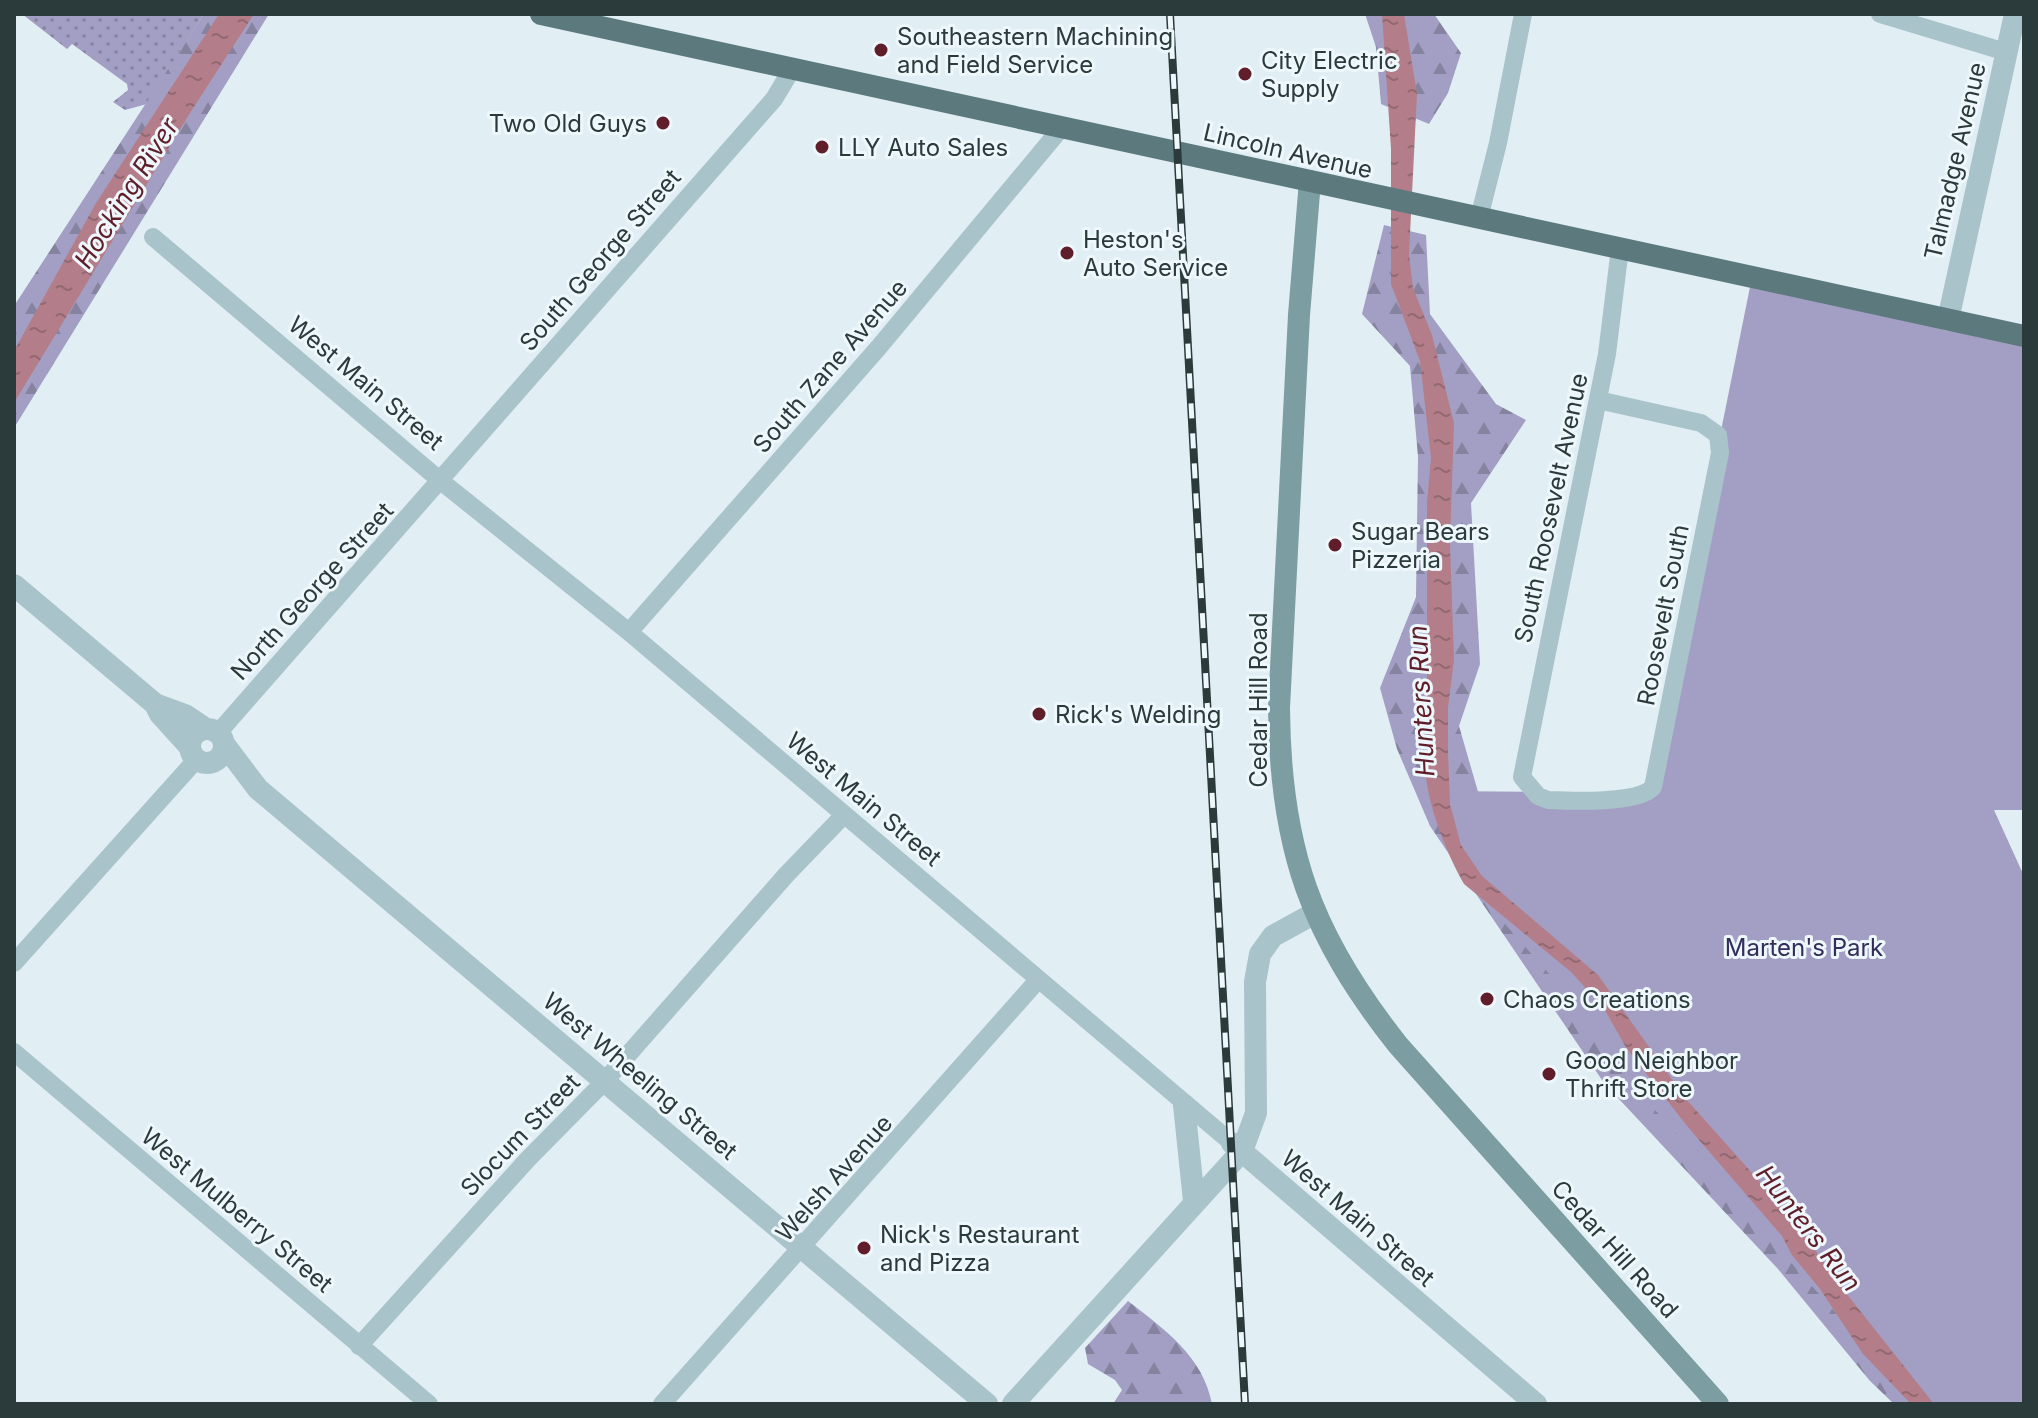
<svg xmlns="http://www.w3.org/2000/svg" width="2038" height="1418" font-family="Inter,sans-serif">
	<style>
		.grass { fill: url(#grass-dots) }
		.forest { fill: url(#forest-firs) }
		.park { fill: #a39fc4 }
		.water { fill: url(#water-ripples) }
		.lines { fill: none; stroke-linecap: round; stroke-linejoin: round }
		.minor { stroke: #a9c3ca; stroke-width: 18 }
		.tertiary { stroke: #a9c3ca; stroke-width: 22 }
		.secondary { stroke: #7c9da1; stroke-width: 22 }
		.primary { stroke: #5c7a7d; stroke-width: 22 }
		.rail-casing { stroke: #2b3a3b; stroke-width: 8 }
		.rail { stroke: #eef7fb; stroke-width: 5; stroke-dasharray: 15; stroke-linecap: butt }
		.poi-dot { fill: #5f1e29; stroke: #eef7fb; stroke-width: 3 }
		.labels { text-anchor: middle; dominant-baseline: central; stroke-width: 6; stroke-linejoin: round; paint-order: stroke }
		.poi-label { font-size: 24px; fill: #2b3a3b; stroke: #eef7fb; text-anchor: start }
		.street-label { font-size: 24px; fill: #2b3a3b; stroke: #eef7fb }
		.park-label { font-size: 24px; fill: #332d5b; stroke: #eef7fb }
		.water-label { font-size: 26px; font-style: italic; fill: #5f1e29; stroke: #eef7fb }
	</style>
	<defs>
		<pattern id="grass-dots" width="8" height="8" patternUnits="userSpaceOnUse" patternTransform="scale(2)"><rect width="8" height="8" fill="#a39fc4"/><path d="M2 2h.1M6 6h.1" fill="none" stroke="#8583a0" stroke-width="1.8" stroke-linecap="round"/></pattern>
		<pattern id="forest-firs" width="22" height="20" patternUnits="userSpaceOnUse" patternTransform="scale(2)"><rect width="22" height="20" fill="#a39fc4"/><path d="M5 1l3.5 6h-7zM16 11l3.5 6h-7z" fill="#8583a0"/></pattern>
		<pattern id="water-ripples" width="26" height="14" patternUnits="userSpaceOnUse" patternTransform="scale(2)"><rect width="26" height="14" fill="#b37e89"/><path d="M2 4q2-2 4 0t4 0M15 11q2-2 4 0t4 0" fill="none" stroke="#926871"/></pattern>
	</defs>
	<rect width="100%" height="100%" fill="#e1eff4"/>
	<path class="grass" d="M 22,14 L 204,14 L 147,104 L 125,110 L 113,102 L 128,90 L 127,84 L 72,44 L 67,49 Z"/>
	<path class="forest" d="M 204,14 L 269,14 L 14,428 L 14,306 Z
		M 1365,14 L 1434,14 L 1461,53 L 1448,93 L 1429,124 L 1381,104 L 1376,47 Z
		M 1384,225 L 1426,235 L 1430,314 L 1496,404 L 1526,420 L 1471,503 L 1480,664 L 1459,726 L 1483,809 L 1988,1404 L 1894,1404 L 1870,1381 L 1778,1269 L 1604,1083 L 1430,826 L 1397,749 L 1380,688 L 1416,597 L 1418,457 L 1410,366 L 1362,314 Z
		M 1128,1301 C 1164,1329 1203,1356 1212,1404 L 1113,1404 L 1122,1390 L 1115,1380 L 1088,1364 L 1085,1348 Z"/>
	<path class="park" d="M 1752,277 L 2024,336 L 2024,810 L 1994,810 L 2024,876 L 2024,1404 L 1917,1404 L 1557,1000 L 1565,992 L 1506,925 L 1448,838 L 1436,791 L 1648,793 Z"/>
	<path class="water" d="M 219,14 L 254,14 L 190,113 L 14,403 L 14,351 L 96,203 Z
		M 1382,14 L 1404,14 L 1417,94 L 1409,254 L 1413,288 L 1432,335 L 1454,423 L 1450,542 L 1454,660 L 1448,708 L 1448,752 L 1450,804 L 1461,845 L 1482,876 L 1598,975 L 1686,1099 L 1795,1221 L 1838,1283 L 1934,1404 L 1911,1404 L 1863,1354 L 1820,1289 L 1792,1255 L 1782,1236 L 1687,1126 L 1627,1049 L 1603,1007 L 1571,972 L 1464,884 C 1445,851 1418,784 1427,748 L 1427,503 L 1431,458 L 1420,361 L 1391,284 L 1391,149 Z"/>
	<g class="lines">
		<path class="minor" d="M 1880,14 L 2006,52
			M 1479,218 L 1498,143 L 1523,14
			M 153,237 L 442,482 L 629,632 L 1232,1143
			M 1598,400 L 1701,423 L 1718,435 L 1720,453 L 1653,787 C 1639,804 1570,801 1548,800 L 1538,796 L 1522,777 L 1607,354 L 1620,248
			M 629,632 L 879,347 L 1063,126
			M 218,733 L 774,99 L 792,69
			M 14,963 L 196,760
			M 14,1052 L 429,1404
			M 359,1346 L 528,1159 L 604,1082 L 787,874 L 844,815
			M 662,1404 L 1038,980"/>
		<path class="tertiary" d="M 1948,320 L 2015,14
			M 14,585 L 155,704 L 160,714 L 190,747
			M 155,704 L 185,715 L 206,729
			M190 746a17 17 0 1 1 34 0a17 17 0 1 1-34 0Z
			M 224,744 L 258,789 L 987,1404
			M 1184,1105 L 1194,1201
			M 1232,1143 L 1536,1404
			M 1013,1404 L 1242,1151 L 1256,1113 L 1255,982 L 1260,954 L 1273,936 L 1315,913"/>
		<path class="secondary" d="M 1310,181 L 1299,315 L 1279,708 C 1280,849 1311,935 1398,1045 L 1718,1404"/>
		<path class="primary" d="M 541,14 L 2024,336"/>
		<defs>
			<path id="rail" d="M 1170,14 L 1245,1404"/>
		</defs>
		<use href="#rail" class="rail-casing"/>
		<use href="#rail" class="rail"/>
	</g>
	<g class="poi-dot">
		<circle cx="881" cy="50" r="8"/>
		<circle cx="1245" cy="74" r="8"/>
		<circle cx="663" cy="123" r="8"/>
		<circle cx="822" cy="147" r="8"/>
		<circle cx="1067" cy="253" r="8"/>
		<circle cx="1335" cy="545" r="8"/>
		<circle cx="1039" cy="714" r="8"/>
		<circle cx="1487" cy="999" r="8"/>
		<circle cx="1549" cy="1074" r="8"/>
		<circle cx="864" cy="1248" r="8"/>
	</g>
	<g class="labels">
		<g class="poi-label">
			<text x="897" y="36">Southeastern Machining<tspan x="897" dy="28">and Field Service</tspan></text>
			<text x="1261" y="60">City Electric<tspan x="1261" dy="28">Supply</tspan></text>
			<text x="647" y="123" text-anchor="end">Two Old Guys</text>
			<text x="838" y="147">LLY Auto Sales</text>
			<text x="1083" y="239">Heston's<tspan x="1083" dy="28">Auto Service</tspan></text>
			<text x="1351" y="531">Sugar Bears<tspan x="1351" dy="28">Pizzeria</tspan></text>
			<text x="1055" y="714">Rick's Welding</text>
			<text x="1503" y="999">Chaos Creations</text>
			<text x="1565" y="1060">Good Neighbor<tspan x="1565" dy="28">Thrift Store</tspan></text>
			<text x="880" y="1234">Nick's Restaurant<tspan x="880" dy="28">and Pizza</tspan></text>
		</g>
		<g class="street-label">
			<text transform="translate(1288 151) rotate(13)">Lincoln Avenue</text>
			<text transform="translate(1955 161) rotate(-77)">Talmadge Avenue</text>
			<text transform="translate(600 260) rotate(-49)">South George Street</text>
			<text transform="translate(830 366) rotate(-49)">South Zane Avenue</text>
			<text transform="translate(366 383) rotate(40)">West Main Street</text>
			<text transform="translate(1551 508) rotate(-78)">South Roosevelt Avenue</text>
			<text transform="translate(312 591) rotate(-48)">North George Street</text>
			<text transform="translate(1663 615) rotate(-79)">Roosevelt South</text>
			<text transform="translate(1258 700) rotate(-90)">Cedar Hill Road</text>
			<text transform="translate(864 799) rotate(40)">West Main Street</text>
			<text transform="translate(640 1076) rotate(40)">West Wheeling Street</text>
			<text transform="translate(520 1135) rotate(-46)">Slocum Street</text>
			<text transform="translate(834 1178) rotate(-48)">Welsh Avenue</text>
			<text transform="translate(237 1210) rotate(40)">West Mulberry Street</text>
			<text transform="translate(1358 1218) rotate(41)">West Main Street</text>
			<text transform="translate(1615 1249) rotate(48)">Cedar Hill Road</text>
		</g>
		<g class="park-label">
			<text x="1804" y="947">Marten's Park</text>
		</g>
		<g class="water-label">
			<text transform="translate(126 193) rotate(-58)">Hocking River</text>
			<text transform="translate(1421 701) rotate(-93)">Hunters Run</text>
			<text transform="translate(1809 1228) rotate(52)">Hunters Run</text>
		</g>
	</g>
	<rect width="2038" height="1418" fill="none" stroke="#2b3a3b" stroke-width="32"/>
</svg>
